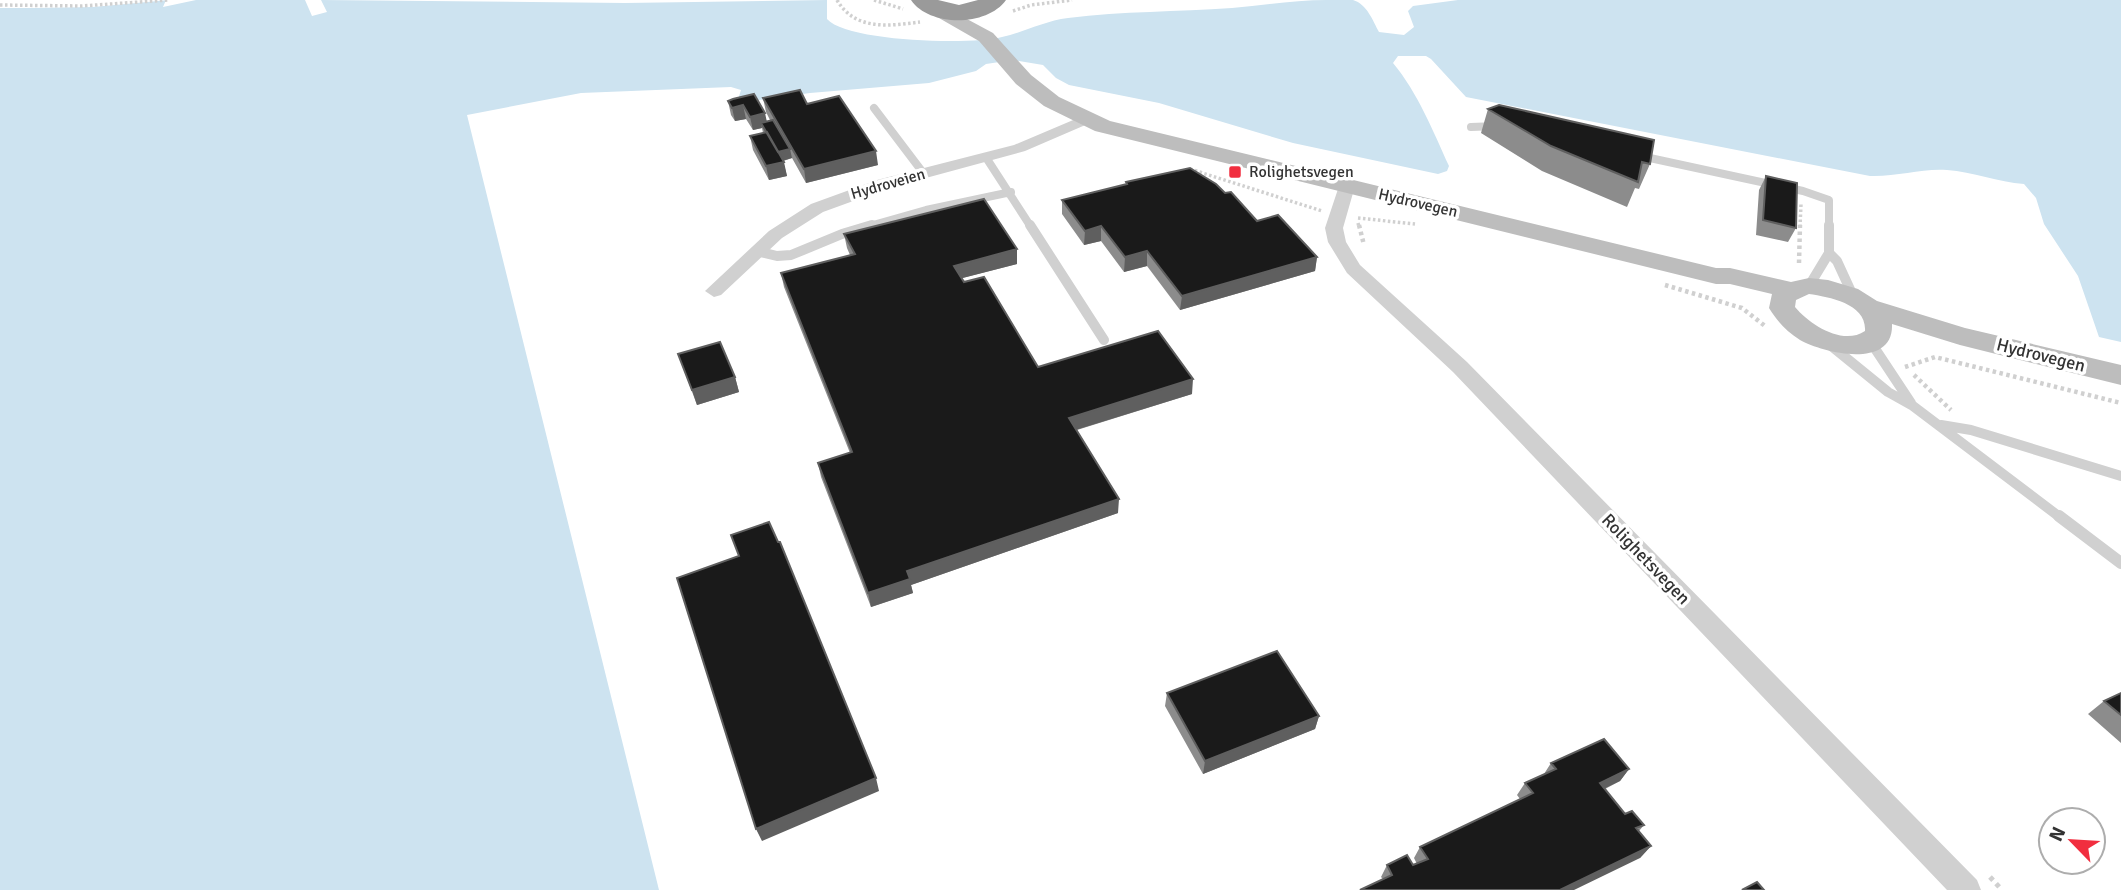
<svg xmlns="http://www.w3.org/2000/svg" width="2121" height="890" font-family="Signika,sans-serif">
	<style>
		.water { fill: #cde3f0 }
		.pier { fill: #fff }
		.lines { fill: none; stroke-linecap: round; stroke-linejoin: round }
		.path-far2 { stroke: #d0d0d0; stroke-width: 3.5; stroke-dasharray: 2.5 2.5; stroke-linecap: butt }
		.path-far1 { stroke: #d0d0d0; stroke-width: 4.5; stroke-dasharray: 3.5 3.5; stroke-linecap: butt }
		.path { stroke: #d0d0d0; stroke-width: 5; stroke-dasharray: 4.5 4.5; stroke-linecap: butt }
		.lane-far2 { stroke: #d0d0d0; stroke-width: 8 }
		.lane-far1 { stroke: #d0d0d0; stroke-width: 10 }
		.lane { stroke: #d0d0d0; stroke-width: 12 }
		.street { fill: #d0d0d0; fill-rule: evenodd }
		.secondary { fill: #bdbdbd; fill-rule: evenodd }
		.highway { fill: #9a9a9a; fill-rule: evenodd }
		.wall { fill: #8c8c8c }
		.shaded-wall { fill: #5f5f5f }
		.building { fill: #1a1a1a; stroke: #5f5f5f; stroke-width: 2 }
		.poi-dot { fill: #f12e3f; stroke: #fff; stroke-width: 2.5 }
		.labels { text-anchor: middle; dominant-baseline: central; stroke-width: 7; stroke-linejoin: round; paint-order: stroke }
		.far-poi-label { font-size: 16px; fill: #333; stroke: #fff; text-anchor: start }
		.far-street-label { font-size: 16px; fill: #333; stroke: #fff }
		.street-label { font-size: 18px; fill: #333; stroke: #fff }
	</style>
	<rect width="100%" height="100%" fill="#fff"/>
	<path class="water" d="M 0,0 L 166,0 L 163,7 L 196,0 L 305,0 L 312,16 L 327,12 L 321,0 L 625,3 L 827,0 L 827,19 C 847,42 972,45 1002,37 C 1025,32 1044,21 1068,18 C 1123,11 1177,12 1232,8 C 1264,5 1295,0 1327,0 C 1335,0 1345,0 1353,0 C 1367,4 1373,21 1379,32 L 1404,35 L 1414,27 L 1408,11 L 1413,6 L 1458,0 L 2121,0 L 2121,342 L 2099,337 L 2078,276 L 2044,224 L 2036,198 L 2024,184 C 1998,182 1973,172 1947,170 C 1923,168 1896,177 1870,176 L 1466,97 L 1431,59 L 1426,56 L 1398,56 L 1393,63 C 1418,93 1433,131 1449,166 L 1447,171 L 1438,174 L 1293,143 L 1159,103 L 1069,85 L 1056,78 L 1043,65 L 1013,60 L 986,64 L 976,71 L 929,83 L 810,93 L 737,103 L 741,90 L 731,87 L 581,93 L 467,115 L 659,890 L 0,890 Z"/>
	<path class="pier" d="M 0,0 L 169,0 L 93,7 L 35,8 L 0,8 Z"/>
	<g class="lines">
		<path class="path-far2" d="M 837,0 C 855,31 889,26 920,22
			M 874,0 L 903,9
			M 0,5 L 82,6 L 168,0
			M 1013,11 L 1031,5 L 1072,0
			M 1190,169 L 1322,211
			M 1358,218 L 1415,224
			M 1358,223 L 1359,227
			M 1800,227 L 1801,204"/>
		<path class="path-far1" d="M 1359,225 L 1364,245
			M 1799,263 L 1800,225
			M 1665,285 L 1742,308 L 1765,326
			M 1905,367 L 1935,357 L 2121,403
			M 1914,375 L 1951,410"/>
		<path class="path" d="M 1990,877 L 2002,890"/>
		<path class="lane-far2" d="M 874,108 L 924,174
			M 1471,127 L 1497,126
			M 1636,155 L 1803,191 L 1829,200 L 1829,227
			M 987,159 L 1031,227
			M 866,227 L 926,210 L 1011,192"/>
		<path class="lane-far1" d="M 1030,225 L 1104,340
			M 756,251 L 777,256 L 791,255 L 842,234 L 872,225
			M 1829,253 L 1837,261 L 1854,298
			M 1809,286 L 1829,253 L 1829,225
			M 1870,341 L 1911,403
			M 1829,344 L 1888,392 L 1913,406 L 2061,518
			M 1941,425 L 1971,430 L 2121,476"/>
		<path class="lane" d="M 2059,516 L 2121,563"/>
		<path class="street" d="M 1085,115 L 1090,117 L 1093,120 L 1090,123 L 1025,151 L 889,188 L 823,212 L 782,238 L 721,295 L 714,297 L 705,291 L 769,231 L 811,204 L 877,180 L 1014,145 Z
			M 1347,181 L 1355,186 L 1343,228 L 1346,242 L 1360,265 L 1467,362 L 1977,880 L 1981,890 L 1947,890 L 1453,372 L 1347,273 L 1328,242 L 1325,228 L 1339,186 Z"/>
		<path class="secondary" d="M 939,4 L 993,33 L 1031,75 L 1059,97 L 1110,121 L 1716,268 L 1730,268 L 1791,282 L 1809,278 L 1828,280 L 1858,289 L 1877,301 L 1965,328 L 2121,365 L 2121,385 L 1960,345 L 1892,324 C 1894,370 1823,353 1800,340 C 1786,331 1777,321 1769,308 L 1772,294 L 1730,284 L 1716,284 L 1095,131 L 1044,106 L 1016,84 L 979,41 L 932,14 L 929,10 ZM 1809,294 C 1830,297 1867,304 1865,331 C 1843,346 1810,325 1795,307 L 1796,300 Z"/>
		<path class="highway" d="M 911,0 L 938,0 L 959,5 L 978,0 L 1006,0 C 987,27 929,27 911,0 Z"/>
	</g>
	<path class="wall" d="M 763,98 L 807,104 L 878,165 L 806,183 L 792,158 L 783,161 L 787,176 L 769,180 L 753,150 L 750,136 L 763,133 L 762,128 L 753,130 L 746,119 L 735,121 L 731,115 L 728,101 L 733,99 L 767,121 L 770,120 L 766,112 Z
		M 1488,109 L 1650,164 L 1639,189 L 1635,188 L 1627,207 L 1542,171 L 1481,133 Z
		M 1766,176 L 1796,228 L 1788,242 L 1756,235 L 1759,190 Z
		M 1126,182 L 1225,193 L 1257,221 L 1317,257 L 1315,271 L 1180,310 L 1147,266 L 1124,272 L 1101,241 L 1084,245 L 1062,214 L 1062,200 L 1126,184 Z
		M 844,234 L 1017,249 L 1017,264 L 962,278 L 1038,367 L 1192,394 L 1077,430 L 1118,513 L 911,585 L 913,593 L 871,607 L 821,477 L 818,463 L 850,453 L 784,287 L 781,273 L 850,255 L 847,248 Z
		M 678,354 L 735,377 L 739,392 L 697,405 Z
		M 1167,693 L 1319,716 L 1315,729 L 1203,774 L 1165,706 Z
		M 2121,693 L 2121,743 L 2088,714 L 2104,701 Z
		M 1551,763 L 1629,769 L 1620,781 L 1605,789 L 1625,814 L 1644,825 L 1639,831 L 1651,846 L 1640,858 L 1383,879 L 1381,877 L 1387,865 L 1413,865 L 1417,864 L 1414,858 L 1420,847 L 1520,799 L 1517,795 L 1525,783 L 1544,774 Z"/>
	<path class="shaded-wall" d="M 743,105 L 746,119 L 735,121 L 732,108 Z
		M 765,113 L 768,127 L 761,123 L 762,128 L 753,130 L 750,117 Z
		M 790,149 L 792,158 L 779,162 L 777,153 Z
		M 876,151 L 878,165 L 806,183 L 804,169 Z
		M 784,162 L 787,176 L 769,180 L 766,166 Z
		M 1101,226 L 1101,241 L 1084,245 L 1085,231 Z
		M 1017,249 L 1017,264 L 955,280 L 954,266 Z
		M 1147,251 L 1147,266 L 1124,272 L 1125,257 Z
		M 1317,257 L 1315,271 L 1180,310 L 1182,296 Z
		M 735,377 L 739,392 L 697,405 L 692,390 Z
		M 1193,379 L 1192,394 L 1069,432 L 1069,418 Z
		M 1119,499 L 1118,513 L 911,585 L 913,593 L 871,607 L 868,593 L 907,571 Z
		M 1319,716 L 1315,729 L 1203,774 L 1205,761 Z
		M 1629,769 L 1620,781 L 1591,795 L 1600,783 Z
		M 876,778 L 879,791 L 762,841 L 756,829 Z
		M 1651,846 L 1640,858 L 1574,890 L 1560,890 Z"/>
	<path class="building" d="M 800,90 L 807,104 L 839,96 L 876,151 L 804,169 L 763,98 Z
		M 754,94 L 765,113 L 750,117 L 743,105 L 732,108 L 728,101 L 733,99 Z
		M 1499,105 L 1654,140 L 1650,164 L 1642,162 L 1638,182 L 1551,146 L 1488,109 Z
		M 773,120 L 790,149 L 778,152 L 761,123 Z
		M 767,132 L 784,162 L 766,166 L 750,136 Z
		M 1190,168 L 1216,184 L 1225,193 L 1231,192 L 1257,221 L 1278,215 L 1317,257 L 1182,296 L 1147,251 L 1125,257 L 1101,226 L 1085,231 L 1062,200 L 1127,184 L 1126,182 Z
		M 1766,176 L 1797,183 L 1796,228 L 1763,220 Z
		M 984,199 L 1017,249 L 954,266 L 964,282 L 984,277 L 1038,367 L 1158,331 L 1193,379 L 1069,418 L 1119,499 L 907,571 L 910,579 L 868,593 L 818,463 L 852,452 L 781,273 L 855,254 L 844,234 Z
		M 720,342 L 735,377 L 692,390 L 678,354 Z
		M 769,522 L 778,542 L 780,542 L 876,778 L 756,829 L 677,578 L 739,556 L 731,535 Z
		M 1277,651 L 1319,716 L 1205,761 L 1167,693 Z
		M 2121,693 L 2121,715 L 2104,701 Z
		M 1604,739 L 1629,769 L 1600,783 L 1625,814 L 1632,811 L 1644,825 L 1636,828 L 1651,846 L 1560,890 L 1360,890 L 1392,875 L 1387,865 L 1407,855 L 1413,865 L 1428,859 L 1420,847 L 1533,793 L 1525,783 L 1556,769 L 1551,763 Z
		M 1757,882 L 1764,890 L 1742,890 Z"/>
	<rect class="poi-dot" x="1228" y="165" width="14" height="14" rx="3.5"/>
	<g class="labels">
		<g class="far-poi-label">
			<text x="1249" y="172">Rolighetsvegen</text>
		</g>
		<g class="far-street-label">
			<text transform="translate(888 184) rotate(-16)">Hydroveien</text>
			<text transform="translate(1418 203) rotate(13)">Hydrovegen</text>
		</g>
		<g class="street-label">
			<text transform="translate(2041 355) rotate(14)">Hydrovegen</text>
			<text transform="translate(1646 559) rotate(46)">Rolighetsvegen</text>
		</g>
	</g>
	<g transform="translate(2072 841) rotate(295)"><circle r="33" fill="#ffffff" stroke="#adadad" stroke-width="2"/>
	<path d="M0-5L12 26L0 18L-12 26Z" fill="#f12e3f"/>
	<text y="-10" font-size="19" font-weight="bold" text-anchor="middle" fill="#333333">N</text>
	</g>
</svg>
